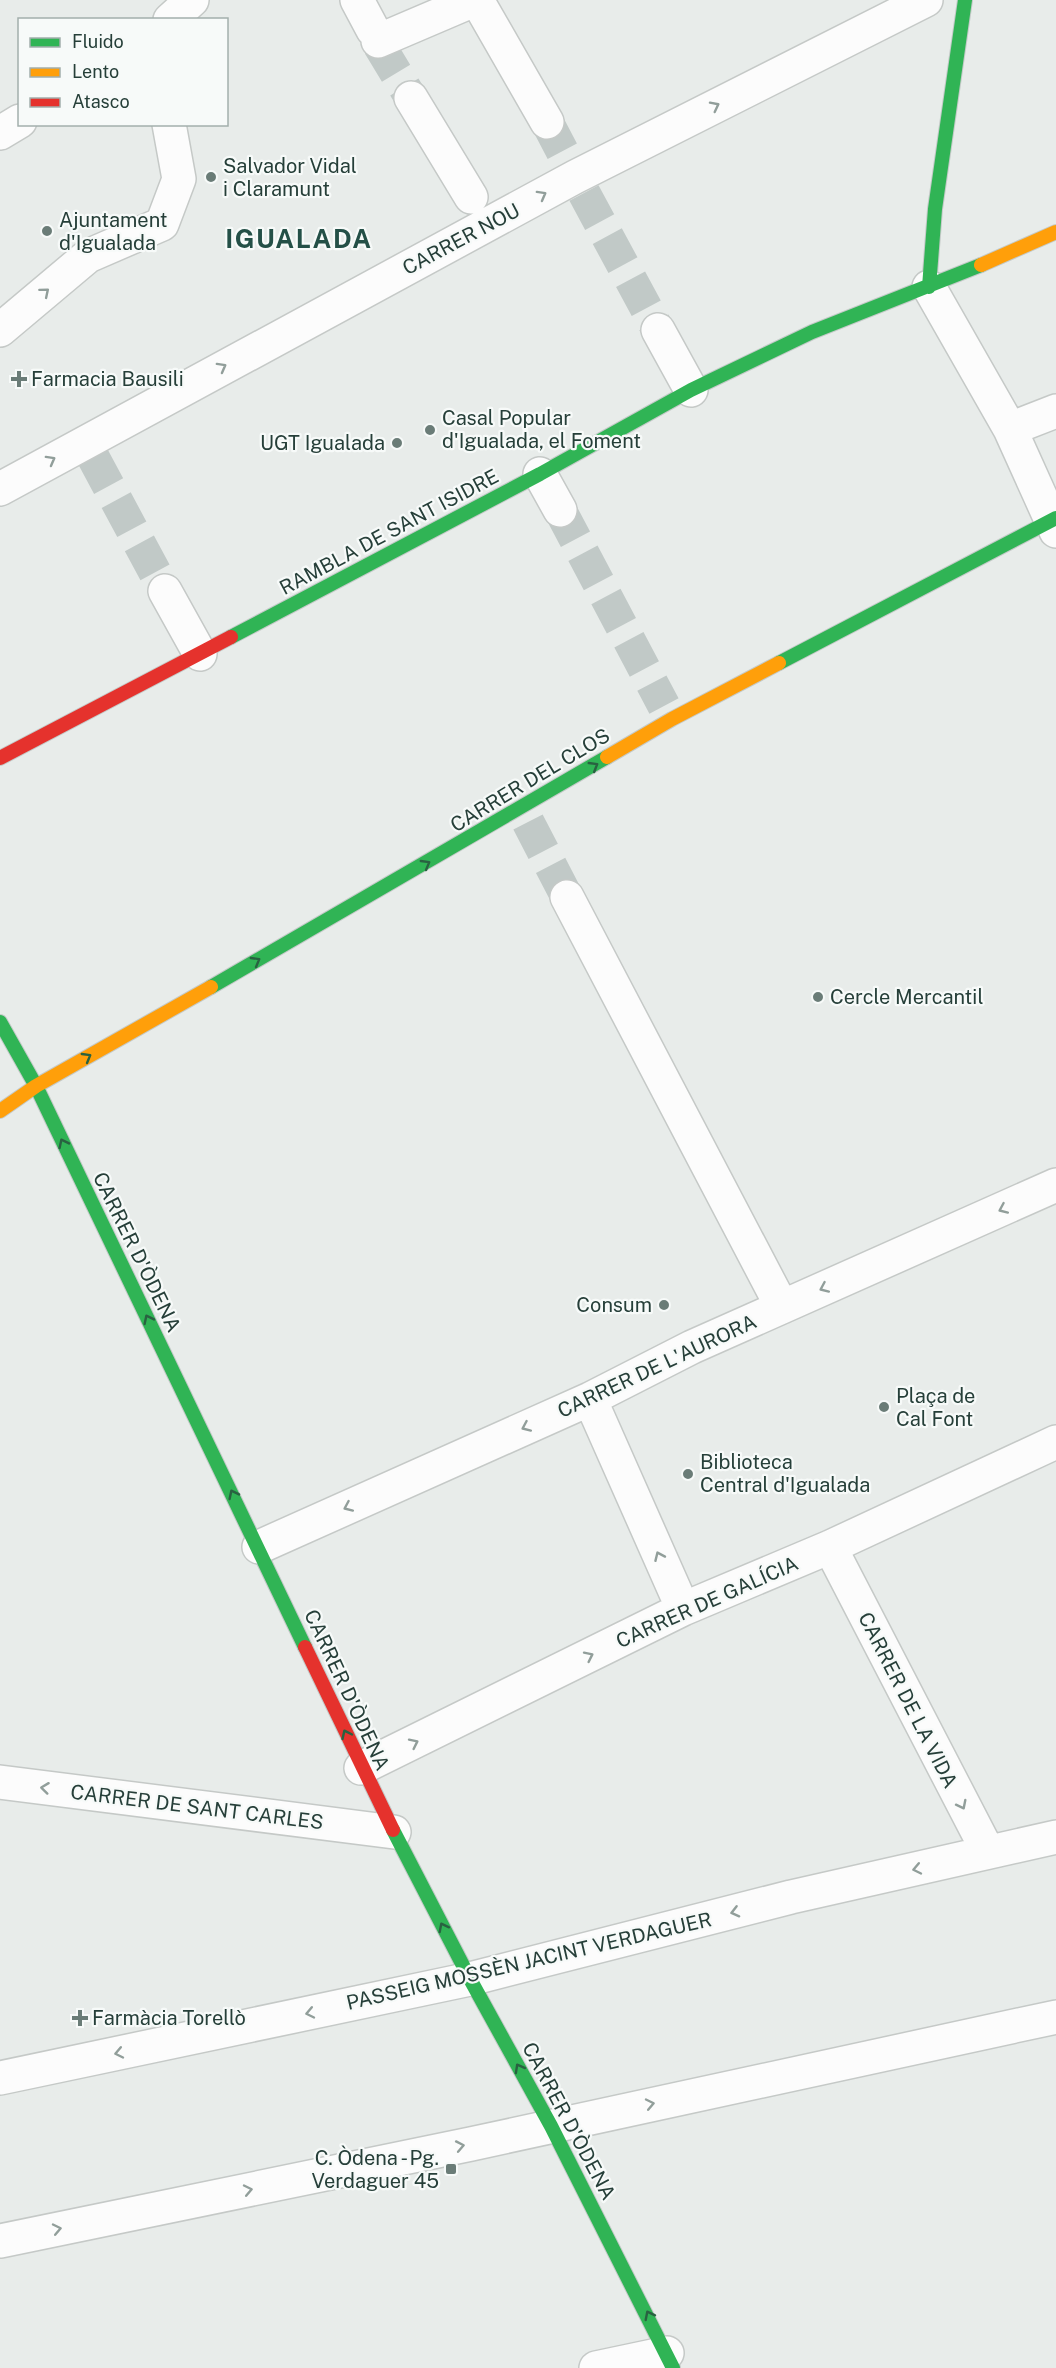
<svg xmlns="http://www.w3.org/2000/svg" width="1056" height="2368" font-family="'Public Sans',sans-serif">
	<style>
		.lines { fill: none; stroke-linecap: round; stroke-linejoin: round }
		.street-tunnel { stroke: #c1c9c7; stroke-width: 33; stroke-dasharray: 33 16; stroke-linecap: butt }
		.street-casing { stroke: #c5c9c7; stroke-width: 36 }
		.fast-casing { stroke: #c4cac8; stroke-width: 16 }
		.slow-casing { stroke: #c4cac8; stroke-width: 16 }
		.jam-casing { stroke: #c4cac8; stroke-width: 16 }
		.street { stroke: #fcfcfc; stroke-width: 33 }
		.fast { stroke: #30b455; stroke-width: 14 }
		.slow { stroke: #ff9f0a; stroke-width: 14 }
		.jam { stroke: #e5322d; stroke-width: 14 }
		.oneway { stroke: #919e9a }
		.oneway2 { stroke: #296241 }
		.poi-dot { fill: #6a7c77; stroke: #f7faf9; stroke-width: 2 }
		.labels { text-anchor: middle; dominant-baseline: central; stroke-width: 4.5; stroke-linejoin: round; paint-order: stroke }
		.poi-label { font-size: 20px; fill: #263f39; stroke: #f7faf9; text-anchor: start }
		.street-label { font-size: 20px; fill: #263f39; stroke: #f7faf9 }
		.district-label { font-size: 26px; font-weight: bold; letter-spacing: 1.5px; fill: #245047; stroke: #f7faf9 }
	</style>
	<rect width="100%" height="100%" fill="#e8ecea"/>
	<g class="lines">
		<path class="street-tunnel" d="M 379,45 L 411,98
			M 547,122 L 570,166
			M 584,193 L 658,330
			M 93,457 L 165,591
			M 560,510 L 664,706
			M 528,822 L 567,897"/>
		<defs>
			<path id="street" d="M 357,0 L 373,30
				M 477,0 L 547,122
				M 170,20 L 192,0
				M 378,41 L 474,0
				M 411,98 L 471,197
				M 0,133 L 20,121
				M 929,287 L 1010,429 L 1056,531
				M 0,330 L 88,256 L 162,224 L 179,179 L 169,124
				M 658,330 L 691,390
				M 1010,429 L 1056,411
				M 540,474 L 560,510
				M 0,489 L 575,177 L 926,0
				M 165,591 L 200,654
				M 567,897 L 782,1307
				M 590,1399 L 683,1609
				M 259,1547 L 590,1399 L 692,1347 L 1056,1185
				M 830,1547 L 988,1852
				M 361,1768 L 683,1609 L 830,1547 L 1056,1442
				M 0,1782 L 394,1832
				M 0,2078 L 470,1979 L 791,1897 L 1056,1837
				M 0,2241 L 471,2144 L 1056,2017
				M 596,2368 L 667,2353"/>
			<path id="fast" d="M 929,287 L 935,209 L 965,0
				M 231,637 L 540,474 L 691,390 L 812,332 L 981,265
				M 779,663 L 1056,518
				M 211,987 L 607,757
				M 0,1022 L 36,1086 L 305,1647
				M 393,1830 L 470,1979 L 551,2126 L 673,2368"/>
			<path id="slow" d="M 981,265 L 1056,232
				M 607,757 L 672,719 L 779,663
				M 0,1111 L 36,1086 L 211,987"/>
			<path id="jam" d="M 0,758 L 231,637
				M 305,1647 L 393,1830"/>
		</defs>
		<use href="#street" class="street-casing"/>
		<use href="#fast" class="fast-casing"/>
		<use href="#slow" class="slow-casing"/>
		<use href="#jam" class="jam-casing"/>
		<use href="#street" class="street"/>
		<use href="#fast" class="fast"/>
		<use href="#slow" class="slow"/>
		<use href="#jam" class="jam"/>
	</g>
	<defs><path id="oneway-chevron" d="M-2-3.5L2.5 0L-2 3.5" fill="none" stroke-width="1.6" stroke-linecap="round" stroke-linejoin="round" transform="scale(1.5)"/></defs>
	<g class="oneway">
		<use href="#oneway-chevron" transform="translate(715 106) rotate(-27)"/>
		<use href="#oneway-chevron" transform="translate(542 195) rotate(-29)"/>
		<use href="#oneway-chevron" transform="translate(45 292) rotate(-40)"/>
		<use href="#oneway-chevron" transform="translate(222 367) rotate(-29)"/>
		<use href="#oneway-chevron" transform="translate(51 460) rotate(-29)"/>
		<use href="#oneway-chevron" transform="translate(1003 1209) rotate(156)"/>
		<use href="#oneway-chevron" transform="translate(824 1288) rotate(156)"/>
		<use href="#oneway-chevron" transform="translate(526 1427) rotate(156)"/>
		<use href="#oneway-chevron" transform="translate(348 1507) rotate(156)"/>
		<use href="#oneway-chevron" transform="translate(659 1556) rotate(-114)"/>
		<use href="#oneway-chevron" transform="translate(589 1656) rotate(-26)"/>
		<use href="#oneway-chevron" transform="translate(414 1743) rotate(-26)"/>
		<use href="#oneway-chevron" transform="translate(45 1788) rotate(-173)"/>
		<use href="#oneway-chevron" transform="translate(962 1805) rotate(63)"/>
		<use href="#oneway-chevron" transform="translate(917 1869) rotate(168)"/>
		<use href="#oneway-chevron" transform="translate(735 1912) rotate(166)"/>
		<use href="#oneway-chevron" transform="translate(310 2013) rotate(168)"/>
		<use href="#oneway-chevron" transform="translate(119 2053) rotate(168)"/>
		<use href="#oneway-chevron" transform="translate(650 2104) rotate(-12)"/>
		<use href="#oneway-chevron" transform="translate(460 2146) rotate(-11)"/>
		<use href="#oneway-chevron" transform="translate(248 2190) rotate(-12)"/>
		<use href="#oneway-chevron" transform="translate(57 2229) rotate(-12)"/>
	</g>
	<g class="oneway2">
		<use href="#oneway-chevron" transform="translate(594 766) rotate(-31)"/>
		<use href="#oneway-chevron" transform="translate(426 864) rotate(-30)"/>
		<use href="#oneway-chevron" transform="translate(256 961) rotate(-30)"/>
		<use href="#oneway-chevron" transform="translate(87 1057) rotate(-30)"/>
		<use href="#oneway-chevron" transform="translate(63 1143) rotate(-116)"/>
		<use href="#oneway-chevron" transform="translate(148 1319) rotate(-116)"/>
		<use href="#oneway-chevron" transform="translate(233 1494) rotate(-116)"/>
		<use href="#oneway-chevron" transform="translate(346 1734) rotate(-115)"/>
		<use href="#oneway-chevron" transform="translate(443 1927) rotate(-117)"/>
		<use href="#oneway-chevron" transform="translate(519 2068) rotate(-119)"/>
		<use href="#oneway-chevron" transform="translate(649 2315) rotate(-117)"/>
	</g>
	<g class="poi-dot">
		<circle cx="211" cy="177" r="6"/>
		<circle cx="47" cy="231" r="6"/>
		<path d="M16 370h6v6h6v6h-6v6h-6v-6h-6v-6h6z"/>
		<circle cx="430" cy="430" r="6"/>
		<circle cx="397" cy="443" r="6"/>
		<circle cx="818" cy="997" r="6"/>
		<circle cx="664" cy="1305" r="6"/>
		<circle cx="884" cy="1407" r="6"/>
		<circle cx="688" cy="1474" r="6"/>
		<path d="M77 2009h6v6h6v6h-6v6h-6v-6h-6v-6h6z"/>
		<rect x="445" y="2163" width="12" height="12" rx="3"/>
	</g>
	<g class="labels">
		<g class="poi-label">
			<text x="223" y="166">Salvador Vidal<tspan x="223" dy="23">i Claramunt</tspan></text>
			<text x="59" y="220">Ajuntament<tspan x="59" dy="23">d'Igualada</tspan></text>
			<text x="31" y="379">Farmacia Bausili</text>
			<text x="442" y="418">Casal Popular<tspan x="442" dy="23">d'Igualada, el Foment</tspan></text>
			<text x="385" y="443" text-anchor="end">UGT Igualada</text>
			<text x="830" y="997">Cercle Mercantil</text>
			<text x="652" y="1305" text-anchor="end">Consum</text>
			<text x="896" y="1396">Plaça de<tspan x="896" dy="23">Cal Font</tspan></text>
			<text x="700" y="1462">Biblioteca<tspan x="700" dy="23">Central d'Igualada</tspan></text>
			<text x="92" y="2018">Farmàcia Torellò</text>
			<text x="439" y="2158" text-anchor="end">C. Òdena - Pg.<tspan x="439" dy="23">Verdaguer 45</tspan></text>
		</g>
		<g class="street-label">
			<text transform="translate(461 239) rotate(-28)">CARRER NOU</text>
			<text transform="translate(389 532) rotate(-28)">RAMBLA DE SANT ISIDRE</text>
			<text transform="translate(530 780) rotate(-31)">CARRER DEL CLOS</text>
			<text transform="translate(137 1252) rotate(64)">CARRER D'ÒDENA</text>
			<text transform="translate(657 1366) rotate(-25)">CARRER DE L'AURORA</text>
			<text transform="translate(707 1602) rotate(-24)">CARRER DE GALÍCIA</text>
			<text transform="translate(347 1690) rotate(65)">CARRER D'ÒDENA</text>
			<text transform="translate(908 1700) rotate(63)">CARRER DE LA VIDA</text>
			<text transform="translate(197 1807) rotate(7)">CARRER DE SANT CARLES</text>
			<text transform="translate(529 1961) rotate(-13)">PASSEIG MOSSÈN JACINT VERDAGUER</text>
			<text transform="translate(569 2121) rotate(62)">CARRER D'ÒDENA</text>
		</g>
		<g class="district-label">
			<text x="299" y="238">IGUALADA</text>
		</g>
	</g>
	<rect x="18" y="18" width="210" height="108" fill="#f7faf9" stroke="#a3afac" stroke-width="1.5"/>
	<rect x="30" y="38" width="30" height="9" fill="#30b455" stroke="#a3afac" stroke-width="1.5"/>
	<text x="72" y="48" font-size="18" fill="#263f39">Fluido</text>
	<rect x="30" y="68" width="30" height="9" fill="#ff9f0a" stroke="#a3afac" stroke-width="1.5"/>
	<text x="72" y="78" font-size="18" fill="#263f39">Lento</text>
	<rect x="30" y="98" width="30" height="9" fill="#e5322d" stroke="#a3afac" stroke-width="1.5"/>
	<text x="72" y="108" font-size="18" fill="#263f39">Atasco</text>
</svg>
